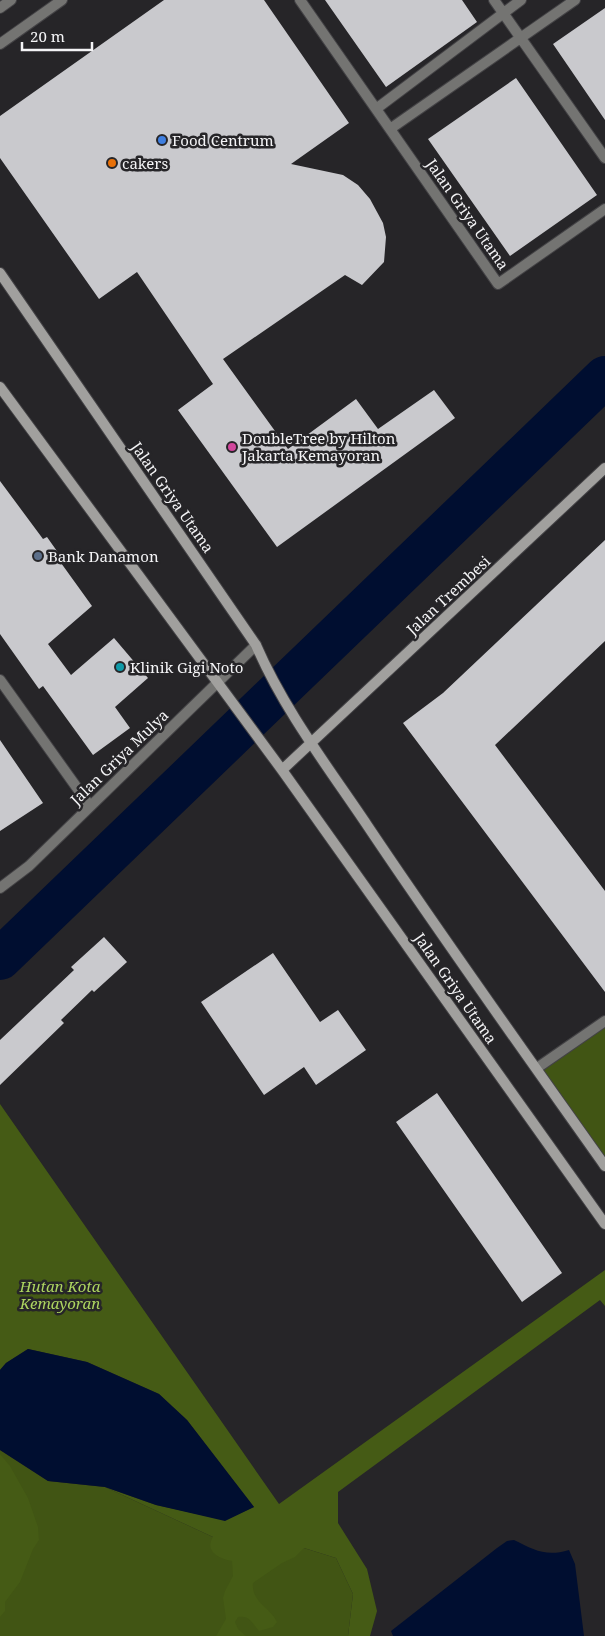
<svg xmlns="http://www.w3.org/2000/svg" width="605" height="1636" font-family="'Noto Serif',serif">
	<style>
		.green { fill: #415514 }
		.forest { fill: #455b15 }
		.water { fill: #000e30 }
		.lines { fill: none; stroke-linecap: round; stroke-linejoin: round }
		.river { stroke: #000e30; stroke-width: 42 }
		.building { fill: #c9c9cd }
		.street-casing { stroke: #434245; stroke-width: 12 }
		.secondary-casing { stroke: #434245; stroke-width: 12 }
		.street { stroke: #747472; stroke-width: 10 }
		.secondary { stroke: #a1a09e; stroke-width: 10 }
		.shop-dot { fill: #3f7fe0; stroke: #262528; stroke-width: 2 }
		.food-dot { fill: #e8710a; stroke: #262528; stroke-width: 2 }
		.hotel-dot { fill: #d1479c; stroke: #262528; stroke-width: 2 }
		.service-dot { fill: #5c6f8a; stroke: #262528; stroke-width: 2 }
		.culture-dot { fill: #0f9aa8; stroke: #262528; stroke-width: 2 }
		.labels { text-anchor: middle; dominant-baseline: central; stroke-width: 5; stroke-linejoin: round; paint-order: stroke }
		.poi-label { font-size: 15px; fill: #f4f4f6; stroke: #262528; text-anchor: start }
		.street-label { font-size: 15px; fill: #f4f4f6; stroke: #262528 }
		.park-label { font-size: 15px; font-style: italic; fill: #add560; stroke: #262528 }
	</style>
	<rect width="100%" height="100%" fill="#262528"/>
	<path class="green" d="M 605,1021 L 605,1165 L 537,1068 Z
		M 0,1450 L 48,1481 L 105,1487 L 213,1537 L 304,1548 L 336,1558 L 353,1594 L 348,1636 L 0,1636 Z"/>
	<path class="forest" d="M 0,1104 L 279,1504 L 605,1270 L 605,1306 L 600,1300 L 338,1492 L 338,1523 L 367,1569 L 377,1611 L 370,1636 L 348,1636 L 353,1594 L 336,1558 L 304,1548 L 295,1557 L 282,1563 L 253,1583 C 251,1602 270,1607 277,1622 L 273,1627 L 259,1631 C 252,1623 250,1615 238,1617 L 235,1622 L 238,1629 L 246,1636 L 216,1636 L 226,1619 L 223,1598 L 225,1591 L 233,1576 L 232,1561 C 219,1559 204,1551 213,1537 L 105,1487 L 156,1505 L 225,1520 L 254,1507 L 187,1420 L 159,1394 L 87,1362 L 28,1349 L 6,1363 L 0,1370 Z
		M 0,1454 L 10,1466 L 28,1498 L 38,1527 L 39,1540 L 33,1549 L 20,1582 L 5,1602 L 5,1611 L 0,1617 Z"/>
	<path class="water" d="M 28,1349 L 87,1362 L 159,1394 L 187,1420 L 254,1507 L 225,1521 L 156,1505 L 105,1487 L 48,1481 L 0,1450 L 0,1370 L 6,1363 Z
		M 514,1540 C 534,1550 546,1557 569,1550 L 575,1564 L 584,1636 L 393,1636 L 391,1631 L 497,1548 L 507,1541 Z"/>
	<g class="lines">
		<path class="river" d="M 0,959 L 605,377"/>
	</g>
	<path class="building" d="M 164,0 L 264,0 L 349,123 L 291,164 L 343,175 L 358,185 L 370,199 L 383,223 L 386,237 L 384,262 L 362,285 L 345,275 L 223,359 L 288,449 L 356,399 L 378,429 L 434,390 L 455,418 L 277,547 L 178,410 L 213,384 L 137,272 L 99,299 L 0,158 L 0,116 Z
		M 325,0 L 462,0 L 477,22 L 386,87 Z
		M 605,8 L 605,120 L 553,44 Z
		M 516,78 L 597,195 L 510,256 L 428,139 Z
		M 0,481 L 43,539 L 47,537 L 59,554 L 56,556 L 92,606 L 48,644 L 71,675 L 114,638 L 148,678 L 115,707 L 130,728 L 93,755 L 43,686 L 39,689 L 0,634 Z
		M 605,540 L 605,641 L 495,745 L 605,891 L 605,992 L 403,723 L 443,693 Z
		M 0,740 L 43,803 L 0,831 Z
		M 104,937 L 127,962 L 94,992 L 92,990 L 61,1020 L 64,1023 L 0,1085 L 0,1040 L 74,970 L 71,967 Z
		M 273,953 L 320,1022 L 338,1010 L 366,1050 L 316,1085 L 304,1067 L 264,1095 L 201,1002 Z
		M 437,1093 L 562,1273 L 522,1302 L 396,1122 Z"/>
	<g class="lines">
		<defs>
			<path id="street" d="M 300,0 L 498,284 L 605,209
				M 494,0 L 605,158
				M 0,8 L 11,0
				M 0,44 L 62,0
				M 376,109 L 521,0
				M 390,129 L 575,0
				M 0,680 L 90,806
				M 0,888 L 29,866 L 256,645
				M 537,1068 L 605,1021"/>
			<path id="secondary" d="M 0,273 L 256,645 C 284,710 328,767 367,825 C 444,940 525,1053 605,1166
				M 0,387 L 282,770 L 605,1224
				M 282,770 L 605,468"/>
		</defs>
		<use href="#street" class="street-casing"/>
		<use href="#secondary" class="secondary-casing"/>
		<use href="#street" class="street"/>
		<use href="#secondary" class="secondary"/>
	</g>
	<circle class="shop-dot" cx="162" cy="140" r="5"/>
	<circle class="food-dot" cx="112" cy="163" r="5"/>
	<circle class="hotel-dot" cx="232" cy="447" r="5"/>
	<circle class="service-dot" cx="38" cy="556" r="5"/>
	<circle class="culture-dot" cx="120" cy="667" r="5"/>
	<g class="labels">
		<g class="poi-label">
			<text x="172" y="140">Food Centrum</text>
			<text x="122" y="163">cakers</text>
			<text x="242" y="438">DoubleTree by Hilton<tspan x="242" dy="17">Jakarta Kemayoran</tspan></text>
			<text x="48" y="556">Bank Danamon</text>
			<text x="130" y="667">Klinik Gigi Noto</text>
		</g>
		<g class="street-label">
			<text transform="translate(468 214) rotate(55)">Jalan Griya Utama</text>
			<text transform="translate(173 497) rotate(55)">Jalan Griya Utama</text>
			<text transform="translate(448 595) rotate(-43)">Jalan Trembesi</text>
			<text transform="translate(119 757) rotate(-44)">Jalan Griya Mulya</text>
			<text transform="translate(456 988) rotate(55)">Jalan Griya Utama</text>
		</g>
		<g class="park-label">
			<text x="60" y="1286">Hutan Kota<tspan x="60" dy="17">Kemayoran</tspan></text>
		</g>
	</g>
	<path d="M22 42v8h70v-8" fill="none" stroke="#f4f4f6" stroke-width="2.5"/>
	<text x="30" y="42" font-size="15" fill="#f4f4f6" stroke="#262528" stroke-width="4" paint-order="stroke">20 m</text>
</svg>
